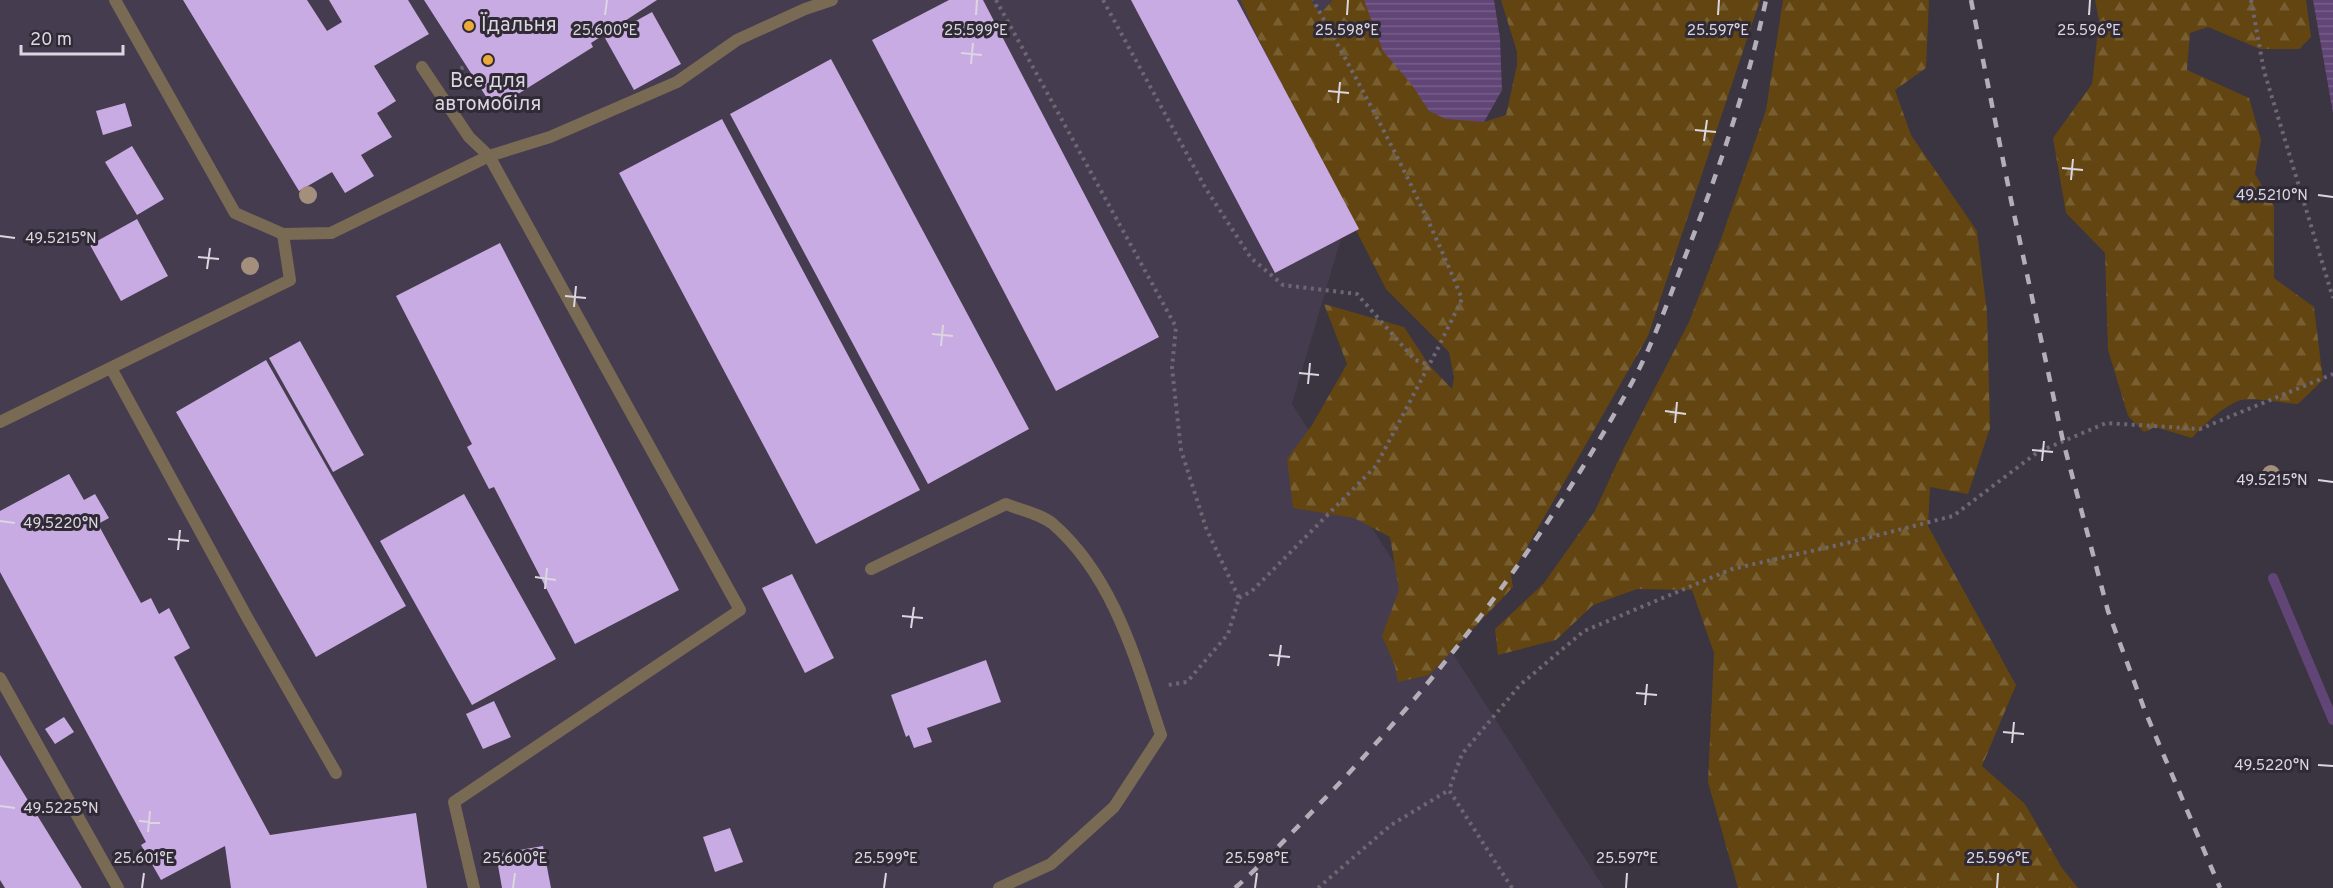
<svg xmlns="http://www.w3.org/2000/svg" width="2333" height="888" font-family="Overpass,sans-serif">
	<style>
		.built { fill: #463c4f }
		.forest { fill: url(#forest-firs) }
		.water { fill: url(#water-rules) }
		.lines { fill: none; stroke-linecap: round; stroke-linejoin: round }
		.stream { stroke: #604576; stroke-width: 10 }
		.building { fill: #c8abe2 }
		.path { stroke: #6d6772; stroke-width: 4; stroke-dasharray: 3 4.5; stroke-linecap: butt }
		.lane { stroke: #796a54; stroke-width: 12 }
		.street { stroke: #796a54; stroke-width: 12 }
		.rail { stroke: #b4aeb8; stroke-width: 4.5; stroke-dasharray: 10 10; stroke-linecap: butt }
		.tree { fill: #a48f7c }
		.ticks { fill: none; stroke: #dbd6df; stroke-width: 2 }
		.poi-dot { fill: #ebaa39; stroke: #302a36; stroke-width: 2 }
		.labels { text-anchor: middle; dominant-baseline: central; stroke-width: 6; stroke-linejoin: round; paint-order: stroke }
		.poi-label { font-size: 20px; fill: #dbd6df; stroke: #302a36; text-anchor: start }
		.ticks-label { font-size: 15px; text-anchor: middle; fill: #dbd6df; stroke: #302a36; stroke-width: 6; stroke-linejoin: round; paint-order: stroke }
	</style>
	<defs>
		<pattern id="forest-firs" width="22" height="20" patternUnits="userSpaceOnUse" patternTransform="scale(1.5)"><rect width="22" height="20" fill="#624510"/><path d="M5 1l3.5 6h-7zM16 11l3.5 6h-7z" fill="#785f32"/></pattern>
		<pattern id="water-rules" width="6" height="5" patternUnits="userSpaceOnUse" patternTransform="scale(1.5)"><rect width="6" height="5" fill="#604576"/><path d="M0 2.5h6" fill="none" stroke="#765f89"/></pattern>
	</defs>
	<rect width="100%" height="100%" fill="#3b3441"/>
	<path class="built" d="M 0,0 L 1393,0 L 1398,46 L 1292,404 L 1604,888 L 0,888 Z"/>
	<path class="forest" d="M 1241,0 L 1311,0 L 1320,14 L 1333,0 L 1368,0 L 1484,122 L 1506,115 L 1517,65 L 1517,52 L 1501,0 L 1760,0 L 1648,336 L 1511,575 L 1513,587 L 1429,675 L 1398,682 L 1395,666 L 1382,636 L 1399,590 L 1390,537 L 1354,518 L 1293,508 L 1287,459 L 1312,425 L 1347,364 L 1324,304 L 1404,327 L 1429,365 L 1452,389 L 1454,378 L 1449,352 L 1386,289 L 1252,26 Z
		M 1783,0 L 1929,0 L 1926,68 L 1895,90 L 1911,135 L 1977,231 L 1987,312 L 1990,428 L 1968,494 L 1930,487 L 1928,526 L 2016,685 L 1982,766 L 2025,804 L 2062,868 L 2078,888 L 1738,888 L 1708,782 L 1714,653 L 1692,590 L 1637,589 L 1593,605 L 1556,640 L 1498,655 L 1495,629 L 1544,583 L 1595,511 L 1624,448 L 1689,322 L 1721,239 L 1766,110 Z
		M 2095,0 L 2306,0 L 2311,37 L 2299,49 L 2260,49 L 2208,27 L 2190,33 L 2187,70 L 2249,98 L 2261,140 L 2255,174 L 2274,206 L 2274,278 L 2314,307 L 2323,380 L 2298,404 C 2282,403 2255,397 2241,400 C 2226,404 2202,426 2192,438 L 2155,427 L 2144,432 L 2128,416 L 2108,350 L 2105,253 L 2066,213 L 2053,138 L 2092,84 L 2099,21 Z"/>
	<path class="water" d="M 1364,0 L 1494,0 L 1500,38 L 1502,90 L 1484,122 L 1446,119 L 1429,111 L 1412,85 L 1383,51 Z
		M 2313,0 L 2333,0 L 2333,113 Z"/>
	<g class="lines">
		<path class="stream" d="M 2273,578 L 2333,720"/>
	</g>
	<path class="building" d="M 183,0 L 307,0 L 327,31 L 342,22 L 329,0 L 408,0 L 429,34 L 374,66 L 396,101 L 377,113 L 392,137 L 361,155 L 374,176 L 345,193 L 332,172 L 299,191 Z
		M 424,0 L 657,0 L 591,43 L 593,47 L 494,109 Z
		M 949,0 L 983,0 L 1159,337 L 1056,391 L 872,40 Z
		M 1131,0 L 1237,0 L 1359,229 L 1275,273 Z
		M 652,12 L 681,64 L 634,90 L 605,38 Z
		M 831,59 L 1029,429 L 928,484 L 730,114 Z
		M 125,103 L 132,126 L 103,135 L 96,111 Z
		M 722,119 L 920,490 L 816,544 L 619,173 Z
		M 132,146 L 164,199 L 137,215 L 105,162 Z
		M 137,219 L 168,276 L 121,301 L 90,245 Z
		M 500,243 L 679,590 L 575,644 L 494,487 L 489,489 L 467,447 L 472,444 L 396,296 Z
		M 300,341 L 364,455 L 333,472 L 269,358 Z
		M 266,360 L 406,606 L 316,657 L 176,412 Z
		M 69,474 L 84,500 L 95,494 L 109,518 L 98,524 L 141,603 L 151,598 L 159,614 L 169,608 L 190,648 L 174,657 L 270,835 L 416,813 L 427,888 L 231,888 L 225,846 L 161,880 L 141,845 L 146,842 L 0,572 L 0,511 Z
		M 464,494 L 556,659 L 472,705 L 380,541 Z
		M 792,574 L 834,658 L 805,673 L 762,588 Z
		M 986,660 L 1001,702 L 927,728 L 932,742 L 914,748 L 909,735 L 906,737 L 891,695 Z
		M 494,701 L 511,737 L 483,749 L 466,714 Z
		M 64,717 L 74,732 L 55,744 L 45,729 Z
		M 0,755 L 82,888 L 5,888 L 0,880 Z
		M 730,828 L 743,862 L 715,872 L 703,837 Z
		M 543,846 L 551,888 L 502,888 L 496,854 Z"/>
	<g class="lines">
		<path class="path" d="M 996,0 L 1176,327 L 1172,368 L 1181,450 L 1206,528 L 1239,598 L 1228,634 L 1187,682 L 1168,685
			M 1103,0 L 1206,189 L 1251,258 L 1283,285 L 1357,294 L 1415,360 L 1429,365
			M 2251,0 L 2264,71 L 2333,298
			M 454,72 L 466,66
			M 1239,598 L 1252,591 L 1376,466 L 1438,348 L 1462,299 C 1420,195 1367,97 1313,0
			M 1318,888 L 1391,825 L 1449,790
			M 1512,888 L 1449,790 L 1462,754 L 1520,685 L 1584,631 L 1732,569 L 1847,543 L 1953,516 L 2038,452 L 2106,423 L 2200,429 L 2333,374"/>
		<path class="lane" d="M 422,67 L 469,137 L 489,156 L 740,610 L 454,802 L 474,888
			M 489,156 L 550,137 L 677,82 L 737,40 L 805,9 L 832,0
			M 111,368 L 248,619 L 336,773
			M 0,422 L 290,280 L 283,234
			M 871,569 L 1006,504 C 1020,510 1041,514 1053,524 C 1114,577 1136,661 1161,735 L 1114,807 L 1051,864 L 999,888
			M 0,678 L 118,888"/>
		<path class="street" d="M 115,0 L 235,213 L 283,234 L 331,233 L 489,156"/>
		<path class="rail" d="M 1971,0 L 2011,200 L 2063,441 L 2108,611 L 2145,711 L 2220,888
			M 1235,888 C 1269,858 1300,824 1332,791 C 1447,670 1548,535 1629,388 C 1652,347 1668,301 1685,257 C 1718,173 1747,88 1766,0"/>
	</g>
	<g class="tree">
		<circle cx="308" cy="195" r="9"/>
		<circle cx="250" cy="266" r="9"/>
		<circle cx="2271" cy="474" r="9"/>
	</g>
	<path class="ticks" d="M 605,15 L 607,0M 976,15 L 977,0M 1347,15 L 1348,0M 1718,15 L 1719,0M 2089,15 L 2090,0M 961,53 L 982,55M 971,64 L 973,43M 1328,91 L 1349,93M 1338,103 L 1340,82M 1695,130 L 1716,132M 1704,141 L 1707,120M 2062,168 L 2083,170M 2071,180 L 2073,159M 2318,195 L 2333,197M 0,236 L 15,238M 198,257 L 219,259M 207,269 L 210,248M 565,296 L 586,298M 574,307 L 576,286M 932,334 L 953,336M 941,346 L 943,325M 1299,373 L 1319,375M 1308,384 L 1310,363M 1665,411 L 1686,414M 1675,423 L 1677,402M 2032,450 L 2053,452M 2042,461 L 2044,441M 2318,480 L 2333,482M 0,521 L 15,523M 168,539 L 189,541M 178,550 L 180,530M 535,577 L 556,580M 545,589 L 547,568M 902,616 L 923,618M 911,628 L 914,607M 1269,655 L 1290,657M 1278,666 L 1281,645M 1636,693 L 1657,695M 1645,705 L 1647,684M 2003,732 L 2024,734M 2012,743 L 2014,722M 2318,765 L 2333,766M 0,806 L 15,808M 139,821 L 160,823M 148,832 L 150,811M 142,888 L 144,873M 513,888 L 515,873M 884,888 L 886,873M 1255,888 L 1257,873M 1626,888 L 1627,873M 1997,888 L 1998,873"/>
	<g class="poi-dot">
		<circle cx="469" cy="26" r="6"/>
		<circle cx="488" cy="60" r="6"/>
	</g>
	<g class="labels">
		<g class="poi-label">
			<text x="481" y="26">Їдальня</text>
			<text x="488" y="82" text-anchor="middle">Все для<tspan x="488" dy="23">автомобіля</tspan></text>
		</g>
	</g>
	<g class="ticks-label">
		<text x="605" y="35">25.600°E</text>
		<text x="976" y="35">25.599°E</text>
		<text x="1347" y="35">25.598°E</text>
		<text x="1718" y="35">25.597°E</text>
		<text x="2089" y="35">25.596°E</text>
		<text x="2272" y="200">49.5210°N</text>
		<text x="61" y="243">49.5215°N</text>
		<text x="2272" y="485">49.5215°N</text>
		<text x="61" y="528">49.5220°N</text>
		<text x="2272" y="770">49.5220°N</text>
		<text x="61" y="813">49.5225°N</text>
		<text x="144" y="863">25.601°E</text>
		<text x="515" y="863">25.600°E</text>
		<text x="886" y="863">25.599°E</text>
		<text x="1257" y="863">25.598°E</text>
		<text x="1627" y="863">25.597°E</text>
		<text x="1998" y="863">25.596°E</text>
	</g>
	<path d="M21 45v9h102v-9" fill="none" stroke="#dbd6df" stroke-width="3"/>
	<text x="30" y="45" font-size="18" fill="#dbd6df" stroke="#302a36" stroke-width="4.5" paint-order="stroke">20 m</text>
</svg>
